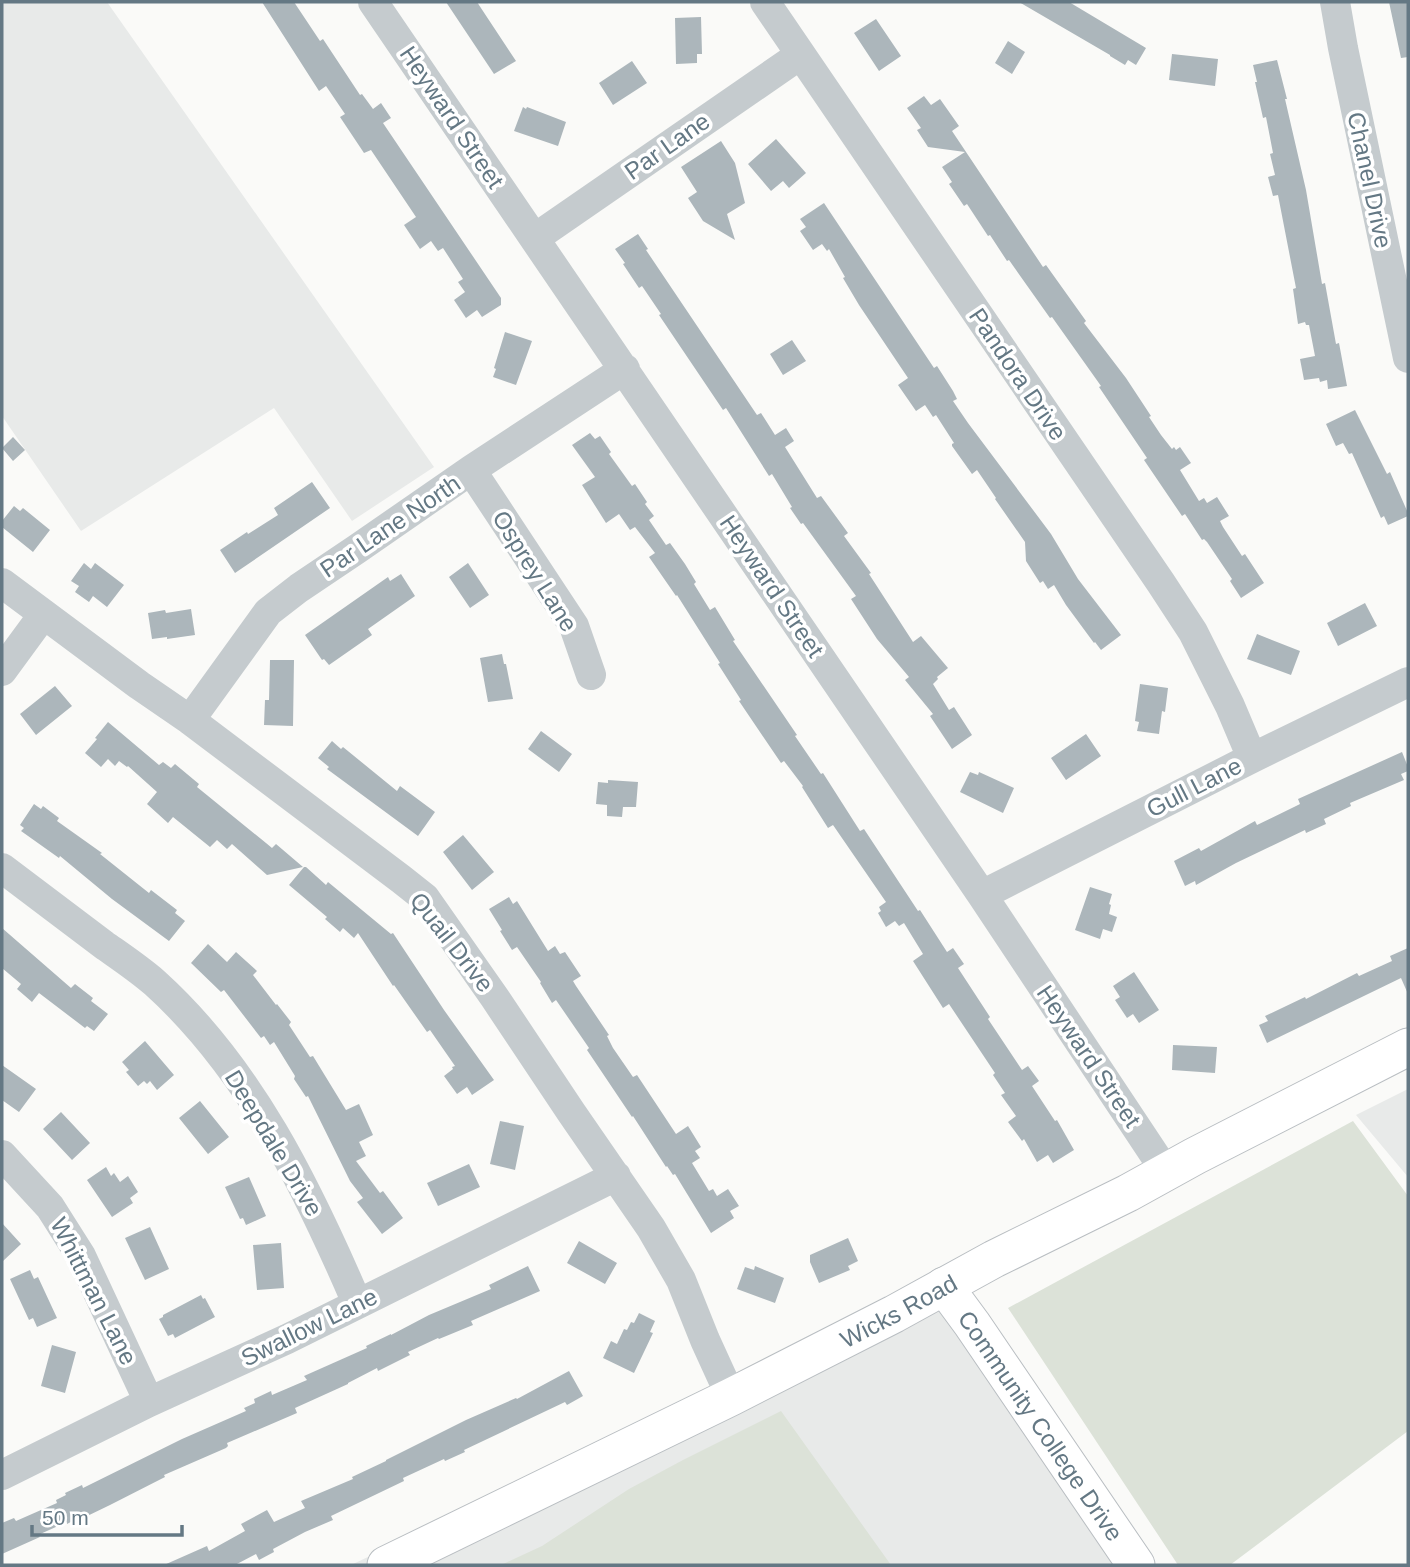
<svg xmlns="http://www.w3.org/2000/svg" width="1410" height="1567" font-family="Arial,sans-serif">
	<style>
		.built { fill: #e8eae9 }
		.green { fill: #dce2d8 }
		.building { fill: #acb6bb }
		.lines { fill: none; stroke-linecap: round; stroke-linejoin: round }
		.major-casing { stroke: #b9bec2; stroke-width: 39 }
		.minor { stroke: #c5cbce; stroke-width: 30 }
		.major { stroke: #fff; stroke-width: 37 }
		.labels { text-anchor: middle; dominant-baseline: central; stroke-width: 7; stroke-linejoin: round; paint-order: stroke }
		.street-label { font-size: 24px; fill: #647884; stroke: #fff }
	</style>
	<rect width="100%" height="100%" fill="#fafaf8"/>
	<path class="built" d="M 2,2 L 107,2 L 434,467 L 352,521 L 274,408 L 81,531 L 2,416 Z
		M 1408,1089 L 1408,1177 L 1356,1115 Z
		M 935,1281 L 1132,1565 L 351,1565 L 490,1499 Z"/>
	<path class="green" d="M 1353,1121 L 1408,1196 L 1408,1431 L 1230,1565 L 1178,1565 L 1008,1308 Z
		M 781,1411 L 891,1565 L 501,1565 L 542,1546 L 629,1489 L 683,1460 Z"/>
	<path class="building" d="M 262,2 L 294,2 L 320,41 L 323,39 L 360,95 L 362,94 L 373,109 L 381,103 L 391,118 L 383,123 L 501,298 L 501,305 L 482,317 L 477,310 L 466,318 L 454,300 L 465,292 L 458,282 L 463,279 L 443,248 L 438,251 L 431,241 L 420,249 L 404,225 L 416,217 L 371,150 L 364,153 L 340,117 L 345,114 L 326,86 L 319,91 Z
		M 446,2 L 477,2 L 516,61 L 494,74 Z
		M 1019,2 L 1069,2 L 1146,48 L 1136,65 L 1128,60 L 1125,65 L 1110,56 L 1110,55 Z
		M 1389,2 L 1408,2 L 1408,57 L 1401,58 Z
		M 701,17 L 702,54 L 697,54 L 697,63 L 676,64 L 675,18 Z
		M 876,19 L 901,56 L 879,71 L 854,33 Z
		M 1008,41 L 1025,52 L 1012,74 L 995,63 Z
		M 1172,54 L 1218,59 L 1215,86 L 1169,80 Z
		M 1277,60 L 1287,99 L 1285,99 L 1306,190 L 1322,284 L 1325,283 L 1336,344 L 1339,343 L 1347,386 L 1328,389 L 1327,380 L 1320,382 L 1319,378 L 1304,380 L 1300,359 L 1315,356 L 1309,325 L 1306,325 L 1305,322 L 1298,324 L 1293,289 L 1296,288 L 1278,195 L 1273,196 L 1268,177 L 1275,175 L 1270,154 L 1273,153 L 1266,117 L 1263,118 L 1255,82 L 1257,82 L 1253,65 Z
		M 632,61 L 647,83 L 613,105 L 599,83 Z
		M 924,96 L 931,105 L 940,99 L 959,126 L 952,131 L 1043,267 L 1046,265 L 1086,321 L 1084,323 L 1126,378 L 1151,416 L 1149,417 L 1161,435 L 1172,449 L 1174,447 L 1176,450 L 1180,447 L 1191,463 L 1180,470 L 1199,501 L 1204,498 L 1207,503 L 1217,497 L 1229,516 L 1220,521 L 1223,527 L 1242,556 L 1245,554 L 1264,583 L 1241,598 L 1230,581 L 1232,579 L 1207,542 L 1204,539 L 1202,540 L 1185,514 L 1182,516 L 1144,460 L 1147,458 L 1099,387 L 1101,386 L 1052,317 L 1050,318 L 1009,260 L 1007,261 L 990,235 L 988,236 L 967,204 L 964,206 L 949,184 L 952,182 L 942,167 L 965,152 L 928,147 L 917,130 L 921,128 L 907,108 Z
		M 523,107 L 526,109 L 527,107 L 566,122 L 558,146 L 514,131 Z
		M 776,139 L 806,173 L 789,188 L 783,181 L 771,191 L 748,164 Z
		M 721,141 L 735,163 L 745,203 L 727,214 L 735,240 L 703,221 L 688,198 L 697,192 L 681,167 Z
		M 824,203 L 934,368 L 937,366 L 953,391 L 957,399 L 953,401 L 968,423 L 1051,534 L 1078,579 L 1121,635 L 1101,650 L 1095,642 L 1094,643 L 1066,605 L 1054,585 L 1048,589 L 1043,581 L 1040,583 L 1026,561 L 1025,542 L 995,499 L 996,498 L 977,470 L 972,474 L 952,446 L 952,444 L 954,443 L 936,415 L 933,417 L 925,405 L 916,411 L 898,385 L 908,378 L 859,305 L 843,278 L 845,277 L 829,249 L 827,251 L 822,244 L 813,250 L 800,231 L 806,227 L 800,219 Z
		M 638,234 L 648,249 L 646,250 L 757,415 L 761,413 L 775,435 L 786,428 L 794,441 L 785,447 L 817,498 L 821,496 L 848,533 L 844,536 L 871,573 L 869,574 L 913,642 L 921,636 L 948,668 L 937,677 L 938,679 L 933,684 L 949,710 L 954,707 L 972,735 L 952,749 L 930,716 L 933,714 L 905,680 L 909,677 L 877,639 L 851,599 L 856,596 L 803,523 L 801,524 L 790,508 L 792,507 L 772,474 L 769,476 L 726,408 L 723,410 L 659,315 L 661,314 L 642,286 L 639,288 L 623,264 L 625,263 L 615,249 Z
		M 505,332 L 532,341 L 516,385 L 493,377 L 496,369 L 494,368 Z
		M 792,340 L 806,361 L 783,375 L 770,354 Z
		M 1355,410 L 1387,474 L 1390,472 L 1408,513 L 1408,516 L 1388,525 L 1384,516 L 1381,518 L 1352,453 L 1349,454 L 1343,443 L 1336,446 L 1326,424 Z
		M 590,433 L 595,439 L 600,436 L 611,452 L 609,454 L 632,486 L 635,484 L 647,502 L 645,504 L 654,516 L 649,520 L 666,545 L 670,543 L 685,564 L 696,582 L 694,584 L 710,610 L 715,607 L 735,640 L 733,641 L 797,735 L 795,736 L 821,774 L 823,773 L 860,831 L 864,829 L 918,911 L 920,910 L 947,952 L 953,948 L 964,964 L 958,968 L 990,1017 L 988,1019 L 1022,1070 L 1028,1066 L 1039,1081 L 1032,1086 L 1055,1121 L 1057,1120 L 1074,1150 L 1053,1163 L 1048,1155 L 1037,1162 L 1024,1139 L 1022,1141 L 1008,1122 L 1016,1116 L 1001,1095 L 1005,1093 L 993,1075 L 995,1073 L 949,1004 L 943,1008 L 913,961 L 923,954 L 904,923 L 899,926 L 895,921 L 886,927 L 878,913 L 881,911 L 879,907 L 886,902 L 833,825 L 828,828 L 802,787 L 803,786 L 784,761 L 781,763 L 739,701 L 741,700 L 718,664 L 720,663 L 677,595 L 676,596 L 649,557 L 655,553 L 635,527 L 630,530 L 619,514 L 606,523 L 582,485 L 595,477 L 572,445 Z
		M 13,437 L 25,450 L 13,461 L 2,448 Z
		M 312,482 L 330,508 L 235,573 L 220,550 L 247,532 L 248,534 L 278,515 L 274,508 Z
		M 14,506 L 20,511 L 23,508 L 50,530 L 33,552 L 2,527 L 2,521 Z
		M 84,563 L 91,569 L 95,563 L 124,585 L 107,607 L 93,596 L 89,602 L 75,592 L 79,586 L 71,581 Z
		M 468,563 L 489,595 L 470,608 L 449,577 Z
		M 401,574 L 415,596 L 368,629 L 372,635 L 329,665 L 324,659 L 322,660 L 305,635 L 388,577 L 390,581 Z
		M 1365,603 L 1377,626 L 1338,646 L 1327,623 Z
		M 191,609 L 195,635 L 167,639 L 167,637 L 152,639 L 148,613 L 165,610 L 166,613 Z
		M 1257,634 L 1300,651 L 1291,675 L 1247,659 Z
		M 502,654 L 504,664 L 506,664 L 513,699 L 488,702 L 480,658 Z
		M 270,660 L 294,660 L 293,726 L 264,725 L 265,700 L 269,700 Z
		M 1140,684 L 1168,688 L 1165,712 L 1162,711 L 1159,734 L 1137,731 L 1139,722 L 1135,721 Z
		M 55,686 L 72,706 L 36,735 L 20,714 Z
		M 108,722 L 159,765 L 163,762 L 171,768 L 175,764 L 199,784 L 197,787 L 266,843 L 272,848 L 276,844 L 303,867 L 267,875 L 232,844 L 227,849 L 217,840 L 210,847 L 173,817 L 168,823 L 147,804 L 157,792 L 128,766 L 127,767 L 119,761 L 115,766 L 108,759 L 101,767 L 85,753 L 97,739 L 95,738 Z
		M 541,731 L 572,754 L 559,772 L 528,749 Z
		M 1086,734 L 1101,756 L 1066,780 L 1051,758 Z
		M 332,741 L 341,749 L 343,747 L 397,791 L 400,786 L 435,812 L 418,836 L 327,769 L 329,767 L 318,758 Z
		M 1402,752 L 1408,767 L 1408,771 L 1401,774 L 1404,780 L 1350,803 L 1351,806 L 1324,819 L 1326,824 L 1306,833 L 1305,830 L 1236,863 L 1196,885 L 1195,881 L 1185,886 L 1174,861 L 1199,848 L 1201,851 L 1255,821 L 1257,825 L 1294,807 L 1300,804 L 1298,799 Z
		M 970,772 L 978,775 L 979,772 L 1014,788 L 1003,813 L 960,792 Z
		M 608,780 L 638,782 L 636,807 L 623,807 L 622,817 L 607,816 L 607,805 L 596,804 L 598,782 L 608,783 Z
		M 34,804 L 41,809 L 43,806 L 59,818 L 57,821 L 102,853 L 100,854 L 149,893 L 151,890 L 177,910 L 175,913 L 185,921 L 169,941 L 112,899 L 60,856 L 59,858 L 21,831 L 24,828 L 20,825 Z
		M 463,835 L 494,872 L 472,890 L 443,852 Z
		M 304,867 L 306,867 L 326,885 L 328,882 L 391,934 L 393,933 L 444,1010 L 494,1080 L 472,1095 L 467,1087 L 457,1094 L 444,1076 L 453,1069 L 452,1067 L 455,1066 L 430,1030 L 427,1032 L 394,985 L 393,986 L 358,933 L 354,938 L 343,928 L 340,932 L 325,919 L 327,917 L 289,885 Z
		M 1090,887 L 1112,894 L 1109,904 L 1111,905 L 1109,914 L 1117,917 L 1112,932 L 1103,929 L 1100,939 L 1075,930 Z
		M 509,897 L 513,904 L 517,901 L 548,951 L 555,946 L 560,954 L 565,952 L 581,976 L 573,981 L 576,986 L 609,1035 L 607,1036 L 613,1048 L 633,1077 L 637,1075 L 676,1134 L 688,1126 L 701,1147 L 695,1151 L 700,1158 L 692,1163 L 709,1191 L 713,1189 L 717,1196 L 728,1189 L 739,1206 L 730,1211 L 734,1218 L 711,1233 L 675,1174 L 673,1175 L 667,1166 L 666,1167 L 633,1116 L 632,1117 L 587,1050 L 589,1048 L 556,1000 L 552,1003 L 540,983 L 541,982 L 517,947 L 512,950 L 500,931 L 502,930 L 489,909 Z
		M 2,928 L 71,988 L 75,984 L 93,998 L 91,1001 L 108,1014 L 94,1031 L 87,1026 L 85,1028 L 39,993 L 32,1002 L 17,989 L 21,984 L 2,968 Z
		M 208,944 L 227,962 L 236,952 L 257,971 L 253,975 L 276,1005 L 277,1004 L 291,1022 L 289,1025 L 310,1057 L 313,1056 L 346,1110 L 359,1104 L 373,1135 L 359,1142 L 366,1156 L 356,1161 L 380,1193 L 383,1191 L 403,1218 L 382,1234 L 357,1202 L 363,1198 L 350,1181 L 308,1096 L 306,1097 L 294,1079 L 295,1076 L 274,1042 L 270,1045 L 264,1036 L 261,1038 L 224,990 L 221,992 L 191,963 Z
		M 1408,948 L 1408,994 L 1401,978 L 1267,1043 L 1259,1025 L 1268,1021 L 1265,1016 L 1305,997 L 1306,999 L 1357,973 L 1359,976 L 1392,961 L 1390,956 Z
		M 1134,972 L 1159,1010 L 1139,1023 L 1133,1014 L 1127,1018 L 1115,1000 L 1120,997 L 1113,986 Z
		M 145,1041 L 174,1075 L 157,1090 L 150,1081 L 147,1084 L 144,1081 L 138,1086 L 126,1072 L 129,1070 L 122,1062 Z
		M 1173,1045 L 1217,1047 L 1215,1073 L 1172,1070 Z
		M 2,1065 L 36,1089 L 19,1112 L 2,1100 Z
		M 200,1101 L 229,1137 L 208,1154 L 179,1118 Z
		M 61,1112 L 90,1143 L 72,1160 L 43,1129 Z
		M 500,1121 L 524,1126 L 515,1170 L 490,1164 Z
		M 469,1164 L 480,1187 L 438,1206 L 427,1183 Z
		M 106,1167 L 111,1176 L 114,1173 L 120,1182 L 128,1176 L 138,1192 L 130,1198 L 133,1203 L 112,1217 L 87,1180 Z
		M 249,1177 L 266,1216 L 246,1225 L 243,1218 L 240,1219 L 225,1187 Z
		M 2,1223 L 21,1244 L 2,1262 Z
		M 150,1227 L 169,1269 L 145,1280 L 125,1238 Z
		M 848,1238 L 858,1261 L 848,1266 L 850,1270 L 819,1283 L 810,1262 L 810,1255 Z
		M 579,1241 L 617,1263 L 605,1284 L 567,1263 Z
		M 281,1243 L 284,1288 L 257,1290 L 253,1245 Z
		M 528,1266 L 540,1291 L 471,1321 L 473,1325 L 439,1339 L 438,1338 L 408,1352 L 410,1355 L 378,1371 L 377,1368 L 348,1383 L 348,1384 L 295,1408 L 297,1413 L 227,1443 L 228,1446 L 226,1448 L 164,1475 L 165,1477 L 110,1505 L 79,1520 L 78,1518 L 67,1524 L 67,1522 L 38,1535 L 40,1537 L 2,1554 L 2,1523 L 14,1518 L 16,1521 L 57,1503 L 56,1500 L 66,1495 L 65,1493 L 82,1485 L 83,1488 L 182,1439 L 246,1411 L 244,1408 L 255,1403 L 254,1399 L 271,1391 L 272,1395 L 307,1380 L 304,1376 L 367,1348 L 366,1346 L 391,1334 L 391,1335 L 429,1315 L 491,1289 L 489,1285 Z
		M 755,1266 L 784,1278 L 775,1303 L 737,1289 L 745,1267 L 754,1270 Z
		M 30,1270 L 34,1279 L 38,1277 L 57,1318 L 37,1327 L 33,1318 L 29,1320 L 10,1279 Z
		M 201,1295 L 203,1299 L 205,1298 L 215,1317 L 175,1338 L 173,1334 L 168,1336 L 159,1319 L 163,1317 L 163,1315 Z
		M 639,1313 L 655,1321 L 650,1332 L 653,1333 L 634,1373 L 603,1358 L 611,1341 L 617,1344 L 624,1329 L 627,1330 L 631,1322 L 634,1323 Z
		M 52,1345 L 76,1352 L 65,1393 L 41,1386 Z
		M 569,1371 L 583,1396 L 567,1405 L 565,1402 L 464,1450 L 465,1452 L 445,1461 L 444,1459 L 403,1478 L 404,1481 L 331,1516 L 333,1520 L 305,1532 L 273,1549 L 274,1552 L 259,1560 L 256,1554 L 235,1565 L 164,1565 L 207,1546 L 209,1551 L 245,1531 L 241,1524 L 267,1510 L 274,1522 L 305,1508 L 301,1501 L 353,1479 L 352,1477 L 386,1461 L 386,1460 L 466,1420 L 516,1398 L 517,1399 Z"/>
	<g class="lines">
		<defs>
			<g id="major">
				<path id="s1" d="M 944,1286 L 972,1324 L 1136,1565"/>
				<path id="s2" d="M 386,1565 L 731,1397 L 894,1314 L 994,1259 L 1128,1193 L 1195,1156 L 1408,1047"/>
			</g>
		</defs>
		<use href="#major" class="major-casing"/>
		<path class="minor" d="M 373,2 L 982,895 L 1166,1172
			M 765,2 L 1161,583 L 1193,632 L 1230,706 L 1252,758
			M 1335,2 L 1343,48 L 1408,358
			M 535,238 L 800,55
			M 471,470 L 574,626 L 591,675
			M 2,583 L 139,685 L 190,720 L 401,879 L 425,898 L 495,998 L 571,1112 L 651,1228 L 681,1280 L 705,1340 L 731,1397
			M 2,671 L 43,615
			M 190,720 L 268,612 L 299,588 L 357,549 L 471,470 L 625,369
			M 2,868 C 36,894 70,919 104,945 C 121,957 139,969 155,983 C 250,1069 307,1187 357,1303
			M 982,895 L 1252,758 L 1408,682
			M 2,1155 L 50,1207 L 81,1256 L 149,1402
			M 2,1475 L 149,1402 L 287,1339 L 616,1176"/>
		<use href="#major" class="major"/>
	</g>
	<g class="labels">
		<g class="street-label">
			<text transform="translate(452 117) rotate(56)">Heyward Street</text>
			<text transform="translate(667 146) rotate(-35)">Par Lane</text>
			<text transform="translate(1370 180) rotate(78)">Chanel Drive</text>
			<text transform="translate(1018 374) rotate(56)">Pandora Drive</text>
			<text transform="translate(390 526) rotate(-34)">Par Lane North</text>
			<text transform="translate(535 571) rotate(58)">Osprey Lane</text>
			<text transform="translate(772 586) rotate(56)">Heyward Street</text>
			<text transform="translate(1194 787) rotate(-27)">Gull Lane</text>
			<text transform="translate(452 942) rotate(52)">Quail Drive</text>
			<text transform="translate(1089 1056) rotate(56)">Heyward Street</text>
			<text transform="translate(274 1143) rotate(59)">Deepdale Drive</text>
			<text transform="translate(94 1291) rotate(63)">Whittman Lane</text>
			<text stroke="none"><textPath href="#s2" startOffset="572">Wicks Road</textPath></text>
			<text transform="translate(309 1327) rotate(-26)">Swallow Lane</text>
			<text stroke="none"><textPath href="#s1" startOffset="170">Community College Drive</textPath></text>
		</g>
	</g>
	<rect width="1410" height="1567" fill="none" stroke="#647884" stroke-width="7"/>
	<path d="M32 1525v10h150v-10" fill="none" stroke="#647884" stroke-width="3.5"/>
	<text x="42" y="1525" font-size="21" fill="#647884" stroke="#ffffff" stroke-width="5" paint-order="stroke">50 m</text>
</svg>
